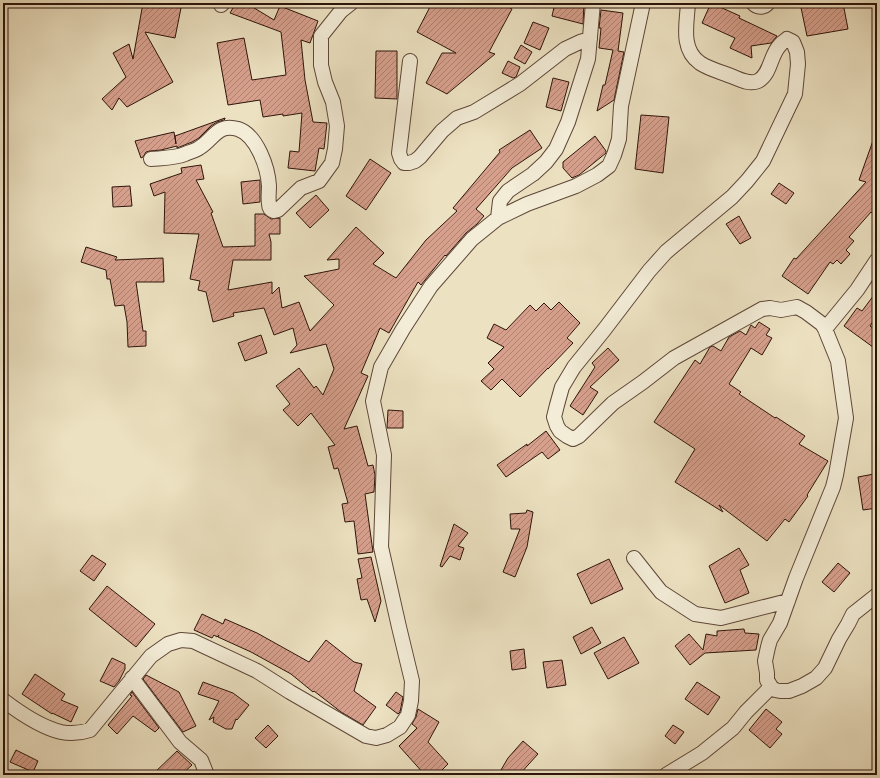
<svg xmlns="http://www.w3.org/2000/svg" width="880" height="778" font-family="'Libre Caslon Text',serif">
	<style>
		.building { fill: url(#building-hatch); stroke: #2e140a }
		.lines { fill: none; stroke-linecap: round; stroke-linejoin: round }
		.street-casing { stroke: #5e4738; stroke-width: 16 }
		.street { stroke: #f3ecd7; stroke-width: 14 }
	</style>
	<defs>
		<pattern id="building-hatch" width="6" height="6" patternUnits="userSpaceOnUse"><rect width="6" height="6" fill="#d7a08d"/><path d="M-1 1l2-2M0 6l6-6M5 7l2-2" fill="none" stroke="#af8171"/></pattern>
	</defs>
	<rect width="100%" height="100%" fill="#ece1c1"/>
	<filter id="stains"><feTurbulence type="fractalNoise" baseFrequency=".005" numOctaves="4"/><feColorMatrix values="0 0 0 0 .2 0 0 0 0 .09 0 0 0 0 .02 0 0 0 .5 -.17"/></filter>
	<radialGradient id="worn" r=".72"><stop offset=".6" stop-color="#630" stop-opacity="0"/><stop offset="1" stop-color="#630" stop-opacity=".3"/></radialGradient>
	<path class="building" d="M 143,3 L 154,3 L 166,6 L 167,5 L 181,8 L 175,38 L 145,32 L 173,82 L 127,107 L 119,98 L 112,110 L 102,99 L 126,77 L 113,53 L 129,44 L 133,59 Z
		M 236,3 L 246,3 L 274,20 L 280,6 L 318,21 L 310,43 L 301,40 L 305,80 L 313,122 L 327,123 L 324,149 L 319,148 L 315,171 L 288,168 L 290,151 L 299,152 L 302,113 L 283,116 L 283,114 L 263,117 L 260,100 L 228,105 L 217,43 L 244,38 L 252,80 L 286,75 L 281,32 L 230,13 Z
		M 432,3 L 500,3 L 512,9 L 489,52 L 495,54 L 447,94 L 426,83 L 442,53 L 456,53 L 417,32 Z
		M 555,3 L 584,3 L 583,24 L 552,16 Z
		M 711,3 L 740,16 L 739,18 L 777,36 L 771,43 L 751,46 L 752,58 L 730,48 L 735,38 L 702,23 Z
		M 800,3 L 843,3 L 848,29 L 807,36 Z
		M 601,10 L 623,13 L 618,51 L 624,52 L 614,100 L 597,111 L 603,85 L 605,85 L 613,50 L 599,48 L 601,28 L 599,28 Z
		M 533,22 L 549,28 L 540,50 L 524,43 Z
		M 521,45 L 532,52 L 525,64 L 514,58 Z
		M 376,51 L 397,51 L 397,99 L 375,98 Z
		M 508,61 L 520,67 L 516,77 L 513,78 L 502,73 Z
		M 553,78 L 569,82 L 561,111 L 546,107 Z
		M 641,115 L 669,117 L 663,173 L 635,169 Z
		M 225,118 L 225,119 L 224,120 L 217,122 L 211,126 L 199,138 L 192,142 L 177,148 L 177,146 L 161,150 L 150,151 L 146,152 L 143,157 L 141,158 L 135,141 L 174,132 L 176,144 L 175,136 Z
		M 530,130 L 542,148 L 512,168 L 476,209 L 484,216 L 477,224 L 466,233 L 446,256 L 445,255 L 421,285 L 418,282 L 389,333 L 380,328 L 361,373 L 368,376 L 344,429 L 357,426 L 368,466 L 373,465 L 375,475 L 374,492 L 365,494 L 373,552 L 358,554 L 354,521 L 345,522 L 342,504 L 348,503 L 338,468 L 334,469 L 328,447 L 335,445 L 311,413 L 298,426 L 283,410 L 290,404 L 276,386 L 299,368 L 314,388 L 316,386 L 323,395 L 334,369 L 326,344 L 290,353 L 297,345 L 293,328 L 274,335 L 264,308 L 233,313 L 234,316 L 213,322 L 206,292 L 198,290 L 200,281 L 190,279 L 199,234 L 164,233 L 165,192 L 154,196 L 150,184 L 182,173 L 181,168 L 201,165 L 204,179 L 196,180 L 213,212 L 211,213 L 223,247 L 255,246 L 255,214 L 264,214 L 271,219 L 280,218 L 280,234 L 269,234 L 271,242 L 271,260 L 233,260 L 228,290 L 272,282 L 272,294 L 279,287 L 282,308 L 299,302 L 310,331 L 334,305 L 304,276 L 339,269 L 339,259 L 327,260 L 356,227 L 384,253 L 373,264 L 396,278 L 426,240 L 457,211 L 453,208 L 500,152 L 499,150 Z
		M 875,135 L 877,135 L 877,216 L 871,212 L 849,237 L 854,241 L 846,250 L 850,254 L 841,264 L 837,260 L 833,264 L 830,262 L 808,294 L 782,276 L 794,258 L 796,259 L 866,182 L 859,180 Z
		M 595,136 L 606,151 L 606,153 L 579,175 L 572,178 L 563,168 L 563,162 Z
		M 370,159 L 391,173 L 366,210 L 346,196 Z
		M 260,180 L 260,202 L 243,204 L 241,182 Z
		M 779,183 L 794,193 L 786,204 L 771,194 Z
		M 130,186 L 132,206 L 113,207 L 112,187 Z
		M 316,195 L 329,210 L 310,228 L 296,213 Z
		M 739,216 L 751,238 L 740,244 L 726,224 Z
		M 86,247 L 117,257 L 115,260 L 163,258 L 164,282 L 136,282 L 143,331 L 146,331 L 146,346 L 128,347 L 127,322 L 124,305 L 115,306 L 110,279 L 107,279 L 106,270 L 81,262 Z
		M 877,291 L 877,316 L 870,326 L 877,331 L 877,350 L 844,326 L 857,308 L 862,311 Z
		M 559,302 L 580,323 L 567,338 L 573,343 L 548,369 L 548,368 L 520,397 L 502,379 L 491,390 L 481,381 L 494,369 L 488,363 L 504,347 L 487,338 L 494,324 L 506,330 L 530,305 L 536,311 L 544,303 L 551,310 Z
		M 759,322 L 770,329 L 766,335 L 772,338 L 762,355 L 751,348 L 729,384 L 741,392 L 739,394 L 775,418 L 776,417 L 805,436 L 799,444 L 828,461 L 807,495 L 808,496 L 789,522 L 785,519 L 767,541 L 719,505 L 723,512 L 675,482 L 695,449 L 654,422 L 695,360 L 700,364 L 710,347 L 713,346 L 721,351 L 729,337 L 740,331 L 746,335 L 751,325 L 755,328 Z
		M 261,335 L 267,353 L 245,361 L 238,343 Z
		M 608,348 L 619,360 L 590,387 L 598,392 L 583,415 L 570,406 L 595,367 L 592,363 Z
		M 388,410 L 403,411 L 403,428 L 387,428 Z
		M 546,431 L 560,450 L 548,459 L 542,452 L 506,477 L 497,465 L 527,444 L 527,446 Z
		M 874,474 L 877,490 L 877,508 L 863,510 L 858,477 Z
		M 527,510 L 533,512 L 527,547 L 515,577 L 503,572 L 520,529 L 511,529 L 510,514 L 526,513 Z
		M 454,524 L 468,533 L 458,546 L 464,548 L 460,560 L 450,556 L 442,567 L 440,566 Z
		M 739,548 L 749,565 L 740,570 L 749,593 L 725,603 L 709,566 Z
		M 92,555 L 106,564 L 94,581 L 80,571 Z
		M 371,557 L 381,601 L 375,622 L 367,599 L 361,600 L 357,579 L 362,578 L 358,559 Z
		M 609,559 L 623,589 L 591,604 L 577,574 Z
		M 838,563 L 850,573 L 834,592 L 822,582 Z
		M 107,586 L 155,624 L 136,647 L 89,609 Z
		M 202,614 L 223,624 L 225,619 L 257,633 L 309,662 L 326,640 L 354,662 L 362,664 L 354,691 L 376,707 L 363,725 L 341,712 L 314,691 L 313,692 L 291,674 L 251,652 L 218,637 L 219,635 L 217,637 L 214,635 L 212,638 L 194,630 Z
		M 592,627 L 601,643 L 581,654 L 573,637 Z
		M 744,629 L 745,633 L 759,634 L 756,650 L 705,653 L 690,665 L 675,646 L 689,634 L 703,650 L 706,634 L 717,636 L 717,631 Z
		M 624,637 L 639,663 L 608,679 L 594,653 Z
		M 524,649 L 526,668 L 512,670 L 510,651 Z
		M 112,658 L 125,664 L 125,669 L 119,681 L 114,687 L 100,681 Z
		M 562,660 L 566,685 L 547,688 L 543,662 Z
		M 35,674 L 65,694 L 61,700 L 78,707 L 71,722 L 52,713 L 52,714 L 22,694 Z
		M 146,675 L 179,692 L 196,726 L 183,732 L 143,679 Z
		M 203,682 L 233,693 L 249,705 L 237,720 L 236,719 L 232,729 L 226,729 L 213,722 L 214,717 L 209,720 L 219,701 L 198,694 Z
		M 697,682 L 720,697 L 708,715 L 685,699 Z
		M 132,692 L 159,728 L 155,732 L 133,716 L 117,734 L 108,725 L 132,696 L 130,695 Z
		M 396,692 L 403,697 L 400,712 L 398,714 L 386,705 Z
		M 418,709 L 439,722 L 428,742 L 448,764 L 437,775 L 425,775 L 399,746 L 417,728 L 412,724 L 416,717 Z
		M 766,709 L 782,722 L 776,729 L 782,734 L 770,748 L 749,730 Z
		M 268,725 L 278,736 L 266,748 L 255,738 Z
		M 673,725 L 684,732 L 675,744 L 665,736 Z
		M 523,741 L 538,754 L 519,775 L 498,775 L 508,758 Z
		M 16,750 L 38,761 L 33,772 L 10,762 Z
		M 177,751 L 192,765 L 181,775 L 152,775 Z"/>
	<g class="lines">
		<defs>
			<path id="street" d="M 688,3 C 687,23 680,49 700,63 C 709,69 721,72 731,76 C 739,79 749,85 758,81 C 771,74 770,55 780,45 C 782,42 785,41 787,39 L 793,42 L 797,52 L 798,64 L 795,94 L 763,161 L 747,181 L 732,197 L 666,252 L 649,271 L 604,330 L 574,367 L 562,387 L 557,405 L 554,417 L 557,426 L 560,431 L 567,436 L 573,439 L 579,436 L 613,403 L 643,382 L 674,358 L 762,309 L 770,308 L 781,310 L 797,307 L 806,312 L 822,324 L 825,329 L 838,361 L 846,418 L 836,475 L 833,487 L 796,578 L 780,623 L 770,640 L 768,647 L 765,661 L 767,673 L 767,680 L 771,687 L 775,690 L 780,691 L 789,691 L 802,686 L 816,678 L 825,668 L 839,639 L 848,624 L 853,614 L 877,595
				M 753,3 C 757,8 764,8 768,3
				M 221,5 L 223,3
				M 410,61 L 399,153 L 401,159 L 404,163 L 409,163 L 415,161 L 420,157 L 442,131 L 457,118 L 474,112 L 520,84 L 565,49 L 580,42 L 590,39
				M 151,159 C 161,158 176,158 185,154 C 189,152 195,151 199,148 C 214,139 217,123 238,129 C 257,135 268,168 269,186 C 269,192 268,198 269,204 C 269,208 271,210 274,211 L 278,210 L 301,188 L 319,181 L 332,163 L 335,149 L 337,126 L 333,102 L 325,82 L 321,65 L 321,36 L 341,11 L 351,3
				M 498,218 L 500,201 L 508,191 L 533,174 L 546,162 L 556,149 L 568,122 L 588,59 L 593,3
				M 825,329 L 857,290 L 877,260
				M 634,558 L 661,592 L 695,614 L 721,618 L 788,601
				M 132,678 L 180,742 L 201,760 L 207,775
				M 3,700 C 20,713 40,727 61,732 C 71,734 81,733 90,730 L 151,656 L 168,644 L 181,640 L 193,641 L 257,671 L 290,692 L 366,736 L 376,738 L 387,735 L 400,727 L 408,715 L 411,701 L 412,681 L 399,627 L 381,547 L 384,455 L 373,401 L 381,367 L 403,329 L 431,286 L 472,239 L 498,218 L 527,204 L 576,186 L 597,175 L 609,166 L 614,155 L 619,139 L 621,106 L 643,3
				M 666,775 L 702,753 L 733,728 L 746,712 L 771,687"/>
		</defs>
		<use href="#street" class="street-casing"/>
		<use href="#street" class="street"/>
	</g>
	<rect width="880" height="778" fill="none" stroke="#ece1c1" stroke-width="16"/>
	<rect x="4" y="4" width="872" height="770" fill="none" stroke="#2e140a" stroke-width="2"/>
	<rect x="8" y="8" width="864" height="762" fill="none" stroke="#2e140a"/>
	<rect width="100%" height="100%" filter="url(#stains)"/>
	<rect width="100%" height="100%" fill="url(#worn)"/>
</svg>
